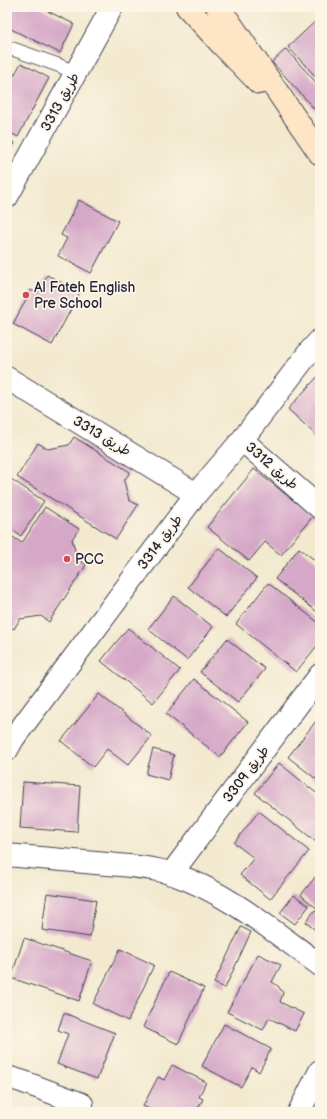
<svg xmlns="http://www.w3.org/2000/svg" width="327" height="1119" font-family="'Balsamiq Sans','Playpen Sans Arabic',sans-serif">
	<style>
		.building { fill: #d5a8c8 }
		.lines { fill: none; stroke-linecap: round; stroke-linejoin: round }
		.lane-casing { stroke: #414051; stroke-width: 15 }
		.street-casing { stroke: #414051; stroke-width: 24 }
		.secondary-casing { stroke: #414051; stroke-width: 24 }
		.lane { stroke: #fff; stroke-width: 13 }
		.street { stroke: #fff; stroke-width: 22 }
		.secondary { stroke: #fde5c5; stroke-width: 22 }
		.poi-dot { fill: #d1495b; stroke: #fcf5e5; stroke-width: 1.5 }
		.labels { text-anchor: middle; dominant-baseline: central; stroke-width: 3.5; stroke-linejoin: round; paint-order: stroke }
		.street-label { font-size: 14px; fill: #22223b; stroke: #fcf5e5 }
		.poi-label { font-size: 14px; fill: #22223b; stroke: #fcf5e5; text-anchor: start }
	</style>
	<rect width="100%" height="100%" fill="#fcf5e5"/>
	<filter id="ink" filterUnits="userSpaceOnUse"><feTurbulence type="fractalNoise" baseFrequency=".025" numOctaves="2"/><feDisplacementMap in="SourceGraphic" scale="8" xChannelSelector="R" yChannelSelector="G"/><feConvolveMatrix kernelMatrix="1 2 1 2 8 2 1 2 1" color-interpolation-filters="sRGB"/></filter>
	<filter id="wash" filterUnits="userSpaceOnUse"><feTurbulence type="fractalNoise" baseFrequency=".012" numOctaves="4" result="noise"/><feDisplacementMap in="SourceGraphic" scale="16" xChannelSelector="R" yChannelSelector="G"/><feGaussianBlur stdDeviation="0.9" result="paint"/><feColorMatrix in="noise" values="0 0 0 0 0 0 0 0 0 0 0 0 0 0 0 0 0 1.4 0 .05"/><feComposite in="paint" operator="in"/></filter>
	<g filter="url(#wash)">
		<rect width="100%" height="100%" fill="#f2e9cf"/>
		<g id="blocks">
			<path class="building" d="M 8,7 L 39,7 L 74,24 L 60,53 L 7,27 L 7,10 Z
				M 320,17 L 320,81 L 288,47 Z
				M 286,49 L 320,87 L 320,113 L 319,114 L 272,62 Z
				M 21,63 L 49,78 L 18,137 L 7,131 L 7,88 Z
				M 7,139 L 15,143 L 7,158 Z
				M 79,200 L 118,221 L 91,273 L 58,256 L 67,238 L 61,235 Z
				M 47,275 L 80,292 L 52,345 L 13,324 L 31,290 L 37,293 Z
				M 320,374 L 320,439 L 288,409 Z
				M 74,437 L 130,472 L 124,481 L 129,500 L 138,505 L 116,539 L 17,477 L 38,443 L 48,449 L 69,445 Z
				M 254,469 L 313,516 L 281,555 L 265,542 L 249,561 L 207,527 Z
				M 8,477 L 44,501 L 21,536 L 7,527 Z
				M 45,507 L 79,529 L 72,539 L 77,558 L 86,565 L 49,622 L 41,616 L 20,619 L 14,629 L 7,625 L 7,533 L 22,543 Z
				M 219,548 L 257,578 L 226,617 L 188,587 Z
				M 299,548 L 320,564 L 320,614 L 275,579 Z
				M 268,583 L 320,624 L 320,642 L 296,672 L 236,624 Z
				M 174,596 L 213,627 L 187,660 L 148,629 Z
				M 128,628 L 180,670 L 153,703 L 101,661 Z
				M 227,639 L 265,669 L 238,702 L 200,672 Z
				M 194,679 L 248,722 L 220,757 L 166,714 Z
				M 99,694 L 152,736 L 128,765 L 107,749 L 93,767 L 61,741 Z
				M 320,716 L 320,782 L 288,757 Z
				M 153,749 L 174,755 L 168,780 L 146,774 Z
				M 279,763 L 320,796 L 320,845 L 255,793 Z
				M 23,782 L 80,786 L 77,832 L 20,828 Z
				M 259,811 L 309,851 L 270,899 L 240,875 L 254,858 L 234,843 Z
				M 320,871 L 320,911 L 301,895 Z
				M 47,893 L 96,900 L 90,937 L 42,930 Z
				M 294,895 L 309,906 L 295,924 L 280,913 Z
				M 315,910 L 320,914 L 320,934 L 306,922 Z
				M 241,927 L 251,932 L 225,988 L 214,983 Z
				M 24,938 L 92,961 L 79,1001 L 11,978 Z
				M 120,949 L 154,965 L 128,1021 L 93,1004 Z
				M 258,954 L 281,965 L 272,982 L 278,986 L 283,993 L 280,1002 L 304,1014 L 295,1031 L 269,1018 L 263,1030 L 227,1012 Z
				M 169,972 L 204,988 L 178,1044 L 143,1027 Z
				M 64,1013 L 115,1033 L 97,1079 L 57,1064 L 68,1034 L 58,1030 Z
				M 224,1024 L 271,1049 L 259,1072 L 252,1067 L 241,1087 L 202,1066 Z
				M 172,1065 L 206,1082 L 199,1097 L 203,1099 L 196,1112 L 155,1112 L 143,1106 L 158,1077 L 164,1080 Z"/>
		</g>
	</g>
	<g filter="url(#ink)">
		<use href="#blocks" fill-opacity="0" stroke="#414051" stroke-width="1"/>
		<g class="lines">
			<defs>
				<path id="lane" d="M 7,47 L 58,65 L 76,73"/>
				<path id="street" d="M 7,197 L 112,7
					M 7,378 L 196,494
					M 242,440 L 320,508
					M 7,750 L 13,739 L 196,494 L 242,440 L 310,351 L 320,340
					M 7,855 C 40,858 74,861 107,864 C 129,866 152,867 173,874 C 228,893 273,931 320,965
					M 171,874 L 320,675
					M 7,1077 L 21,1081 L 82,1104
					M 299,1112 L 320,1071"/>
				<path id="secondary" d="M 187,7 L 222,45 L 259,83
					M 217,7 L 229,21 L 320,154"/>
			</defs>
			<use href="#lane" class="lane-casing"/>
			<use href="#street" class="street-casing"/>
			<use href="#secondary" class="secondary-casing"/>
			<use href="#lane" class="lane"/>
			<use href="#street" class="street"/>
			<use href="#secondary" class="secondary"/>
		</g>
	</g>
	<g class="poi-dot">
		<circle cx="26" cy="295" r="4"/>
		<circle cx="67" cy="559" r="4"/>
	</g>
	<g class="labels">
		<g class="street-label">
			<text transform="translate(60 102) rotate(-61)">طريق 3313</text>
			<text transform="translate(102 436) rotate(31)">طريق 3313</text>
			<text transform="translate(272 466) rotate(41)">طريق 3312</text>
			<text transform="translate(160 542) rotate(-53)">طريق 3314</text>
			<text transform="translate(246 774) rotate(-53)">طريق 3309</text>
		</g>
		<g class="poi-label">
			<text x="34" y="287">Al Fateh English<tspan x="34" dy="16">Pre School</tspan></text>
			<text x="75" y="559">PCC</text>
		</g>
	</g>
	<rect width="327" height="1119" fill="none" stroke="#fcf5e5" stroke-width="24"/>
</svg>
